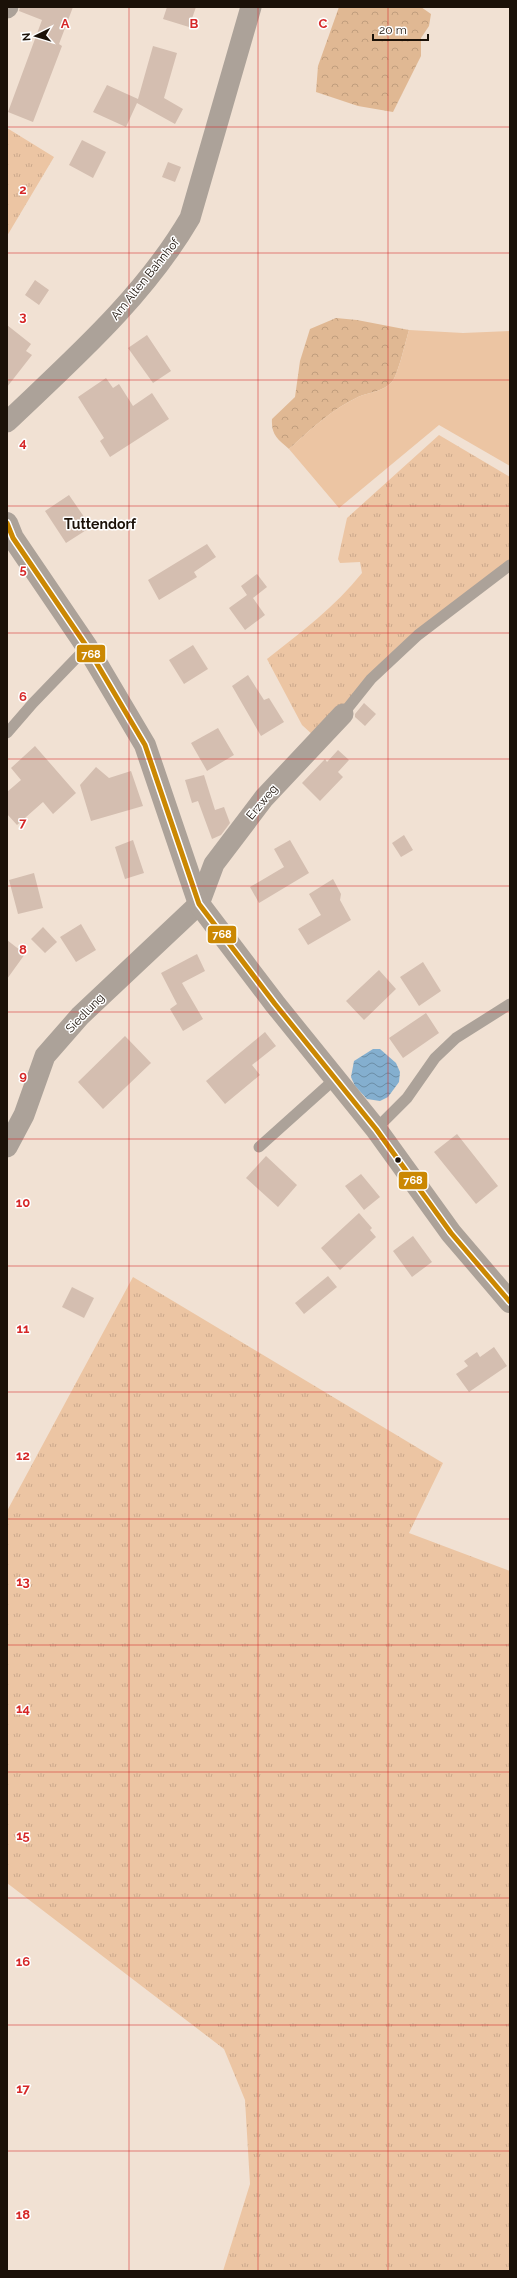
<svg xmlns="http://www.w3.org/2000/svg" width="517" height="2278" font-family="Raleway,sans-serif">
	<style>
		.grass { fill: url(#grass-tufts) }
		.forest { fill: url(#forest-crowns) }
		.garden { fill: #ecc5a3 }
		.water { fill: url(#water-waves) }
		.building { fill: #d4beb0 }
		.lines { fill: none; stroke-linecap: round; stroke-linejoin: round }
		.service { stroke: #aca299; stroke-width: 11 }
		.minor { stroke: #aca299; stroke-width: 21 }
		.tertiary { stroke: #aca299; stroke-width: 22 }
		.bus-1-casing { stroke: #fff; stroke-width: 8 }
		.bus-1 { stroke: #cb8802; stroke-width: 5 }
		.grid { fill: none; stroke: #d62828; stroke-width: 1; stroke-opacity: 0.55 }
		.bus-dot { fill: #1b1108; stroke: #fff; stroke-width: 1.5 }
		.labels { text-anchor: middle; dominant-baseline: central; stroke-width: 3; stroke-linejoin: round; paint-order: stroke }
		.street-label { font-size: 12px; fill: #1b1108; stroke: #fff }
		.quarter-label { font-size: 14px; font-weight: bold; fill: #1b1108; stroke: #fff }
		.grid-label { font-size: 13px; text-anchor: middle; font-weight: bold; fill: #d62828; stroke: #fff; stroke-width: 3; stroke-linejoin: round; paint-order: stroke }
		.line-badge { stroke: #fff; stroke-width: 1.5 }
		.badge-label { font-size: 11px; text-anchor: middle; font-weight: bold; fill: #fff }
	</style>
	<defs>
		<pattern id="grass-tufts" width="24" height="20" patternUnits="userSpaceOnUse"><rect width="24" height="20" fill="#ecc5a3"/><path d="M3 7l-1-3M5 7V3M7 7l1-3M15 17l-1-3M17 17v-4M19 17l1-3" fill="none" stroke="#caa88b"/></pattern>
		<pattern id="forest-crowns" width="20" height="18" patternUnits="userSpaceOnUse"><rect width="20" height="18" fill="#e0b893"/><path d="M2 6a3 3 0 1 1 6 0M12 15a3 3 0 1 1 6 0" fill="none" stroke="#c09d7d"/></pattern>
		<pattern id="water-waves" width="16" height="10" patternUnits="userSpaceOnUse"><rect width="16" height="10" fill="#84afcf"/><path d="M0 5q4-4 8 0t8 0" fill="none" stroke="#6b8da6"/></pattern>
	</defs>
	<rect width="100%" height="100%" fill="#f1e1d3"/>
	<path class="grass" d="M 7,128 L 54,157 L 7,236 Z
		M 439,435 L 510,477 L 510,561 L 425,624 L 334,719 L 314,736 L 302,725 L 267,659 C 301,632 335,607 362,573 L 360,562 L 340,563 L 338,559 L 347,518 Z
		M 133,1277 L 443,1463 L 409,1533 L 510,1571 L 510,2271 L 223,2271 L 250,2184 L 245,2100 L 224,2049 L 7,1883 L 7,1511 Z"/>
	<path class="forest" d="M 339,7 L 421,7 L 431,14 L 429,26 L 421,38 L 421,56 L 393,112 L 358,106 L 316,92 L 318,66 Z
		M 336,318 L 357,320 L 409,330 C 406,340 398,375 392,382 C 383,392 369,392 358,397 C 332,409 310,430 289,449 C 277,439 271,434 272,419 L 295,397 L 300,361 L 310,329 Z"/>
	<path class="garden" d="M 409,330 L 463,333 L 510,331 L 510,466 L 439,425 L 339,508 L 289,449 C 310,430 332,409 358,397 C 369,392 383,392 392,382 C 398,375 406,340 409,330 Z"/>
	<path class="water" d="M 373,1049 L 380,1049 L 396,1063 L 400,1072 L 399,1082 L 388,1097 L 380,1101 L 367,1099 L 355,1086 L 351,1077 L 354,1061 Z"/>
	<path class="building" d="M 20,7 L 73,7 L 59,44 L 62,46 L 33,122 L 8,112 L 42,20 L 19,11 Z
		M 167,7 L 196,7 L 189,27 L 163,19 Z
		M 153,46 L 177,53 L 164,98 L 183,109 L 175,124 L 137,103 L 126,127 L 93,112 L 107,85 L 138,99 Z
		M 82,140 L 106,152 L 93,178 L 69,165 Z
		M 168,162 L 181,167 L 175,182 L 162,177 Z
		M 35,280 L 49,290 L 39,305 L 25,295 Z
		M 7,325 L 31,344 L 26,351 L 32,355 L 7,387 Z
		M 147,335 L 171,371 L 153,383 L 128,348 Z
		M 106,378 L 113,388 L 119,384 L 133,406 L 152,393 L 169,419 L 110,457 L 100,441 L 104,438 L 78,397 Z
		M 69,495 L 91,527 L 66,543 L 45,511 Z
		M 207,544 L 216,557 L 194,572 L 197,577 L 159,600 L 148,580 Z
		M 257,574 L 267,587 L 253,598 L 265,615 L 245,630 L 229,608 L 247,595 L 241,586 Z
		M 193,645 L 208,669 L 184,684 L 169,660 Z
		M 248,675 L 264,700 L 269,698 L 284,722 L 261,736 L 232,686 Z
		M 364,703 L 376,714 L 365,726 L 355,717 L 355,714 Z
		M 218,728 L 234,755 L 207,771 L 191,743 Z
		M 35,746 L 76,793 L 53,814 L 43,802 L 17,825 L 7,814 L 7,792 L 21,780 L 11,768 Z
		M 338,750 L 349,760 L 338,772 L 343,777 L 320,801 L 302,783 L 325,759 L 327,762 Z
		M 96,767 L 109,778 L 131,771 L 143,806 L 91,821 L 80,785 Z
		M 204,775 L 215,810 L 224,807 L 230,823 L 221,835 L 212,839 L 198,801 L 192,803 L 185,780 Z
		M 404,835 L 413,850 L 401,857 L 392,843 Z
		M 133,840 L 144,873 L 125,879 L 115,847 Z
		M 290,840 L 309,873 L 259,903 L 250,887 L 284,867 L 274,849 Z
		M 34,873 L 43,908 L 18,914 L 9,880 Z
		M 333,879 L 341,894 L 340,900 L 351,920 L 308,945 L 298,929 L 321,915 L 309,894 Z
		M 81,924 L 96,950 L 76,962 L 60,937 Z
		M 43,927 L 57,942 L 45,953 L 31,939 Z
		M 7,940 L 25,954 L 7,979 Z
		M 197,954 L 205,971 L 182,983 L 203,1019 L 183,1031 L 170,1009 L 177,1004 L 161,973 Z
		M 423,962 L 441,991 L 419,1006 L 400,977 Z
		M 379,970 L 396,989 L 364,1020 L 346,1001 Z
		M 426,1013 L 439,1033 L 403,1058 L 389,1038 Z
		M 265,1032 L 276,1046 L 252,1065 L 260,1075 L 225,1104 L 206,1081 Z
		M 125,1036 L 151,1063 L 103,1109 L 78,1082 Z
		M 457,1134 L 498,1186 L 476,1204 L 434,1152 Z
		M 266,1156 L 297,1185 L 278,1207 L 246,1178 Z
		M 361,1174 L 380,1197 L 364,1210 L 345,1186 Z
		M 359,1213 L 372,1228 L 370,1230 L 376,1237 L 340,1270 L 321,1248 Z
		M 413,1236 L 432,1262 L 412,1277 L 393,1251 Z
		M 328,1276 L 337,1287 L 304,1314 L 295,1303 Z
		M 72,1287 L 94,1298 L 84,1318 L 62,1307 Z
		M 494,1347 L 507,1366 L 469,1392 L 456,1374 L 468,1366 L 464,1361 L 477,1352 L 480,1357 Z"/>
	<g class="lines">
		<path class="service" d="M 343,714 L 371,679 L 418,635 L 510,565
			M 7,733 L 33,703 L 87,647
			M 376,1129 L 407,1098 L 435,1058 L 456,1038 L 510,1004
			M 259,1147 L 336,1078"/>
		<path class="minor" d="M 7,8 L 8,7
			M 7,422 C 73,359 143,298 190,218 L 251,7
			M 7,1147 L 24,1115 L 45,1056 L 80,1016 L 199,904 L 214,864 L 264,798 L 343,714"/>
		<path class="tertiary" d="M 7,523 L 13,538 L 87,647 L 145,745 L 199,904 L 275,1004 L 376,1129 L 451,1233 L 510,1302"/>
		<defs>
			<path id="bus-1" d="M 7,523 L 13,538 L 87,647 L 145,745 L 199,904 L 275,1004 L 376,1129 L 451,1233 L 510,1302"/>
		</defs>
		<use href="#bus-1" class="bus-1-casing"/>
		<use href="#bus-1" class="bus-1"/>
	</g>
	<path class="grid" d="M 129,7 L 129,2271M 258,7 L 258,2271M 388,7 L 388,2271M 7,127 L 510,127M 7,253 L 510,253M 7,380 L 510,380M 7,506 L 510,506M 7,633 L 510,633M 7,759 L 510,759M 7,886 L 510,886M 7,1012 L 510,1012M 7,1139 L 510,1139M 7,1266 L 510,1266M 7,1392 L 510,1392M 7,1519 L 510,1519M 7,1645 L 510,1645M 7,1772 L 510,1772M 7,1898 L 510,1898M 7,2025 L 510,2025M 7,2151 L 510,2151"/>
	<circle class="bus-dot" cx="398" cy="1160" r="3.5"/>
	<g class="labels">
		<g class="street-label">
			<text transform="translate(145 279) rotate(-51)">Am Alten Bahnhof</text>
			<text transform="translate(262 802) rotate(-50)">Erzweg</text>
			<text transform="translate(85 1013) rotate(-46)">Siedlung</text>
		</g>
		<g class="quarter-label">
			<text x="100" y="524">Tuttendorf</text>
		</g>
	</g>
	<g class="grid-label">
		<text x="65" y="28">A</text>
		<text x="194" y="28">B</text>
		<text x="323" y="28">C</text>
		<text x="23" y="194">2</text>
		<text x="23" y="321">3</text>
		<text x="23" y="447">4</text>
		<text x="23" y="574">5</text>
		<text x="23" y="701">6</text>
		<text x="23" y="827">7</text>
		<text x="23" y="954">8</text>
		<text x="23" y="1080">9</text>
		<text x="23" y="1207">10</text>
		<text x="23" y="1333">11</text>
		<text x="23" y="1460">12</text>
		<text x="23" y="1586">13</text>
		<text x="23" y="1713">14</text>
		<text x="23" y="1840">15</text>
		<text x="23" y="1966">16</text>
		<text x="23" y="2093">17</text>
		<text x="23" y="2219">18</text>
	</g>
	<g class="line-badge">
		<rect x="76" y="644" width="30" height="19" rx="4" fill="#cb8802"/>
		<rect x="207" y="925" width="30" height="19" rx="4" fill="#cb8802"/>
		<rect x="398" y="1171" width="30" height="19" rx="4" fill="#cb8802"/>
	</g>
	<g class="badge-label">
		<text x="91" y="658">768</text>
		<text x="222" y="938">768</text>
		<text x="413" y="1184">768</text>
	</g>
	<rect width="517" height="2278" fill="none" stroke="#1b1108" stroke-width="16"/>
	<g transform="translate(36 36) rotate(265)" stroke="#ffffff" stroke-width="3" paint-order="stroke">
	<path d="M0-3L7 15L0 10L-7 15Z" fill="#1b1108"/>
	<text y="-6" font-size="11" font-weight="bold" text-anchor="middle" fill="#1b1108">N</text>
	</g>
	<path d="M373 34v6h55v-6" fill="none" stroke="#1b1108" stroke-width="2"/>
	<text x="379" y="34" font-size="12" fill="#1b1108" stroke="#ffffff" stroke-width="3" paint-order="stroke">20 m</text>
</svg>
